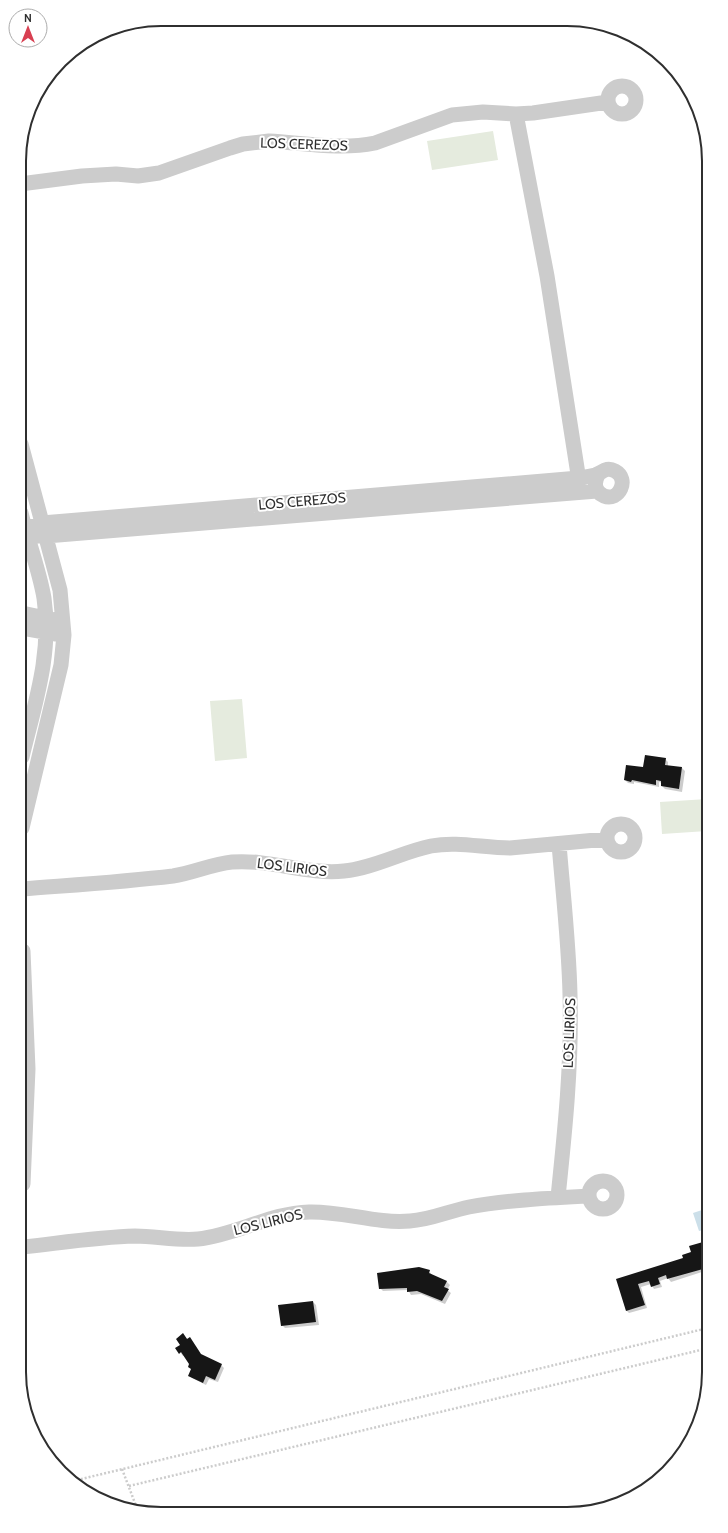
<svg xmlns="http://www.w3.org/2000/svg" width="728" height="1533" font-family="Cabin,sans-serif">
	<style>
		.green { fill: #e5ebde }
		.water { fill: #ccdfe9 }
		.shadow { fill: #0003 }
		.building { fill: #161616 }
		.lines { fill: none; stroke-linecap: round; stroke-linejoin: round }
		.path { stroke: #ccc; stroke-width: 2.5; stroke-dasharray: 2 2; stroke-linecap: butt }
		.minor { stroke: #ccc; stroke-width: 15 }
		.labels { text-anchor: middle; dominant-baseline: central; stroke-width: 4; stroke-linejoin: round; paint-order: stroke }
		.street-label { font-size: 14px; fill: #2f2f2f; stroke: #fff }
		.rim { fill: none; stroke: #2f2f2f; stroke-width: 2 }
	</style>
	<rect width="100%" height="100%" fill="#fff"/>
	<path class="green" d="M 493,131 L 498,160 L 432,170 L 427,141 Z
		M 242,699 L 247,758 L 215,761 L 210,701 Z
		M 707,799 L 707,831 L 662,834 L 660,802 Z"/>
	<path class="water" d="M 702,1210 L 707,1229 L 699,1231 L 693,1213 Z"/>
	<path class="shadow" d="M 665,759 L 668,762 L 668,766 L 682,768 L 685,771 L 682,792 L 665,789 L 662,786 L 662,783 L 659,782 L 659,787 L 634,782 L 634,784 L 628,783 L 625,780 L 644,768 Z
		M 702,1243 L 705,1246 L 708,1256 L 708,1262 L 703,1264 L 705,1271 L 671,1282 L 668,1278 L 660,1281 L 662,1287 L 654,1289 L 651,1284 L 641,1287 L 647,1308 L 629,1313 L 626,1310 L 617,1280 L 684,1259 Z
		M 429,1271 L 432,1275 L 447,1282 L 450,1285 L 447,1290 L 451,1293 L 445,1304 L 421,1294 L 411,1295 L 408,1290 L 383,1291 L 380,1288 Z
		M 313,1302 L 316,1305 L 319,1325 L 285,1328 L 282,1325 Z
		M 183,1334 L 202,1356 L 221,1365 L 224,1368 L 218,1382 L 209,1379 L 206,1385 L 192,1378 L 189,1375 L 192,1370 L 191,1364 L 185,1355 L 183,1356 L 177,1348 L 181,1345 Z"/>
	<path class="building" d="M 645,755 L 666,758 L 665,765 L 682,767 L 679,789 L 661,786 L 661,781 L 656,780 L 656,785 L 632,780 L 631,782 L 624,780 L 626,765 L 643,767 Z
		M 703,1242 L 708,1259 L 701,1261 L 703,1269 L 667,1279 L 666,1275 L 658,1278 L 660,1284 L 651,1287 L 649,1281 L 638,1284 L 645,1305 L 626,1311 L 616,1279 L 683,1258 L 682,1255 L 691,1252 L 689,1246 Z
		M 419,1267 L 430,1270 L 429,1273 L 447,1281 L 444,1287 L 449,1289 L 442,1301 L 417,1291 L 407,1292 L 407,1288 L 379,1289 L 377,1273 Z
		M 313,1301 L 316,1322 L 281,1326 L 278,1305 Z
		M 183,1333 L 187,1339 L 190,1337 L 201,1354 L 222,1364 L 215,1380 L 206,1376 L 203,1383 L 188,1376 L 191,1369 L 188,1367 L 189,1364 L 181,1352 L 179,1354 L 175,1348 L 180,1345 L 176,1339 Z"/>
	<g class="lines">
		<path class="path" d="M 122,1469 L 138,1511
			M 73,1481 L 708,1328
			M 129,1486 L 709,1348"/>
		<path class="minor" d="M608 100a14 14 0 1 1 28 0a14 14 0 1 1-28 0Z
			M 516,114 L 547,276 L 580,487
			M 20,145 L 21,141
			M 20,184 L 82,176 L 116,174 L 138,176 L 159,173 L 230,148 L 243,144 L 269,141 C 304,143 340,150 375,143 L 452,115 L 483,112 L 516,114 L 533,113 L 608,102
			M 21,444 L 60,590 L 64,635 L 61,665 L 22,828
			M 21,513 C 28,541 39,569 44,598 C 52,654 35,703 22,757
			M 25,529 L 42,523 L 579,478 C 585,477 590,476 595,475 C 602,473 606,466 615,471 C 630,479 619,502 604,496 C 594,492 594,482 598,475
			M 27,535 L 46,536 L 597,491
			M 22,613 L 55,620
			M 22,628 L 56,634
			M607 838a14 14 0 1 1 28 0a14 14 0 1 1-28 0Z
			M 22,889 C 73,885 123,882 173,876 C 193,873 212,864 232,862 C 270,859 307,875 344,871 C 374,868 402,852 431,846 C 458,841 483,848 510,848 L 607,839
			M 23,951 L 28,1069 L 23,1184
			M589 1195a14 14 0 1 1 28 0a14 14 0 1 1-28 0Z
			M 558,1197 C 565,1130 572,1063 570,995 C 569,945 563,894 559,844
			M 23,1247 C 60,1243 98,1237 135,1236 C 156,1236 177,1241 198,1239 C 236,1235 270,1213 309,1212 C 343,1211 376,1224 410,1221 C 430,1220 449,1211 469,1207 C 506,1200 551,1198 589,1196"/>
	</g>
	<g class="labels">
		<g class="street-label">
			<text transform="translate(304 144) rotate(2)">LOS CEREZOS</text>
			<text transform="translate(302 501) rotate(-5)">LOS CEREZOS</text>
			<text transform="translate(292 867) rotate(7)">LOS LIRIOS</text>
			<text transform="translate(569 1033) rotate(-88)">LOS LIRIOS</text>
			<text transform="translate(268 1222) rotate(-14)">LOS LIRIOS</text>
		</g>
	</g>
	<path d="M0 0H728V1533H0ZM161 26H567A135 135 0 0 1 702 161V1372A135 135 0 0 1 567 1507H161A135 135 0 0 1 26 1372V161A135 135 0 0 1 161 26Z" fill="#fff" fill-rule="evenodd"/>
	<path class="rim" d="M161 26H567A135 135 0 0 1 702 161V1372A135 135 0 0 1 567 1507H161A135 135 0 0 1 26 1372V161A135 135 0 0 1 161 26Z"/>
	<g transform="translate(28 28)"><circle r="19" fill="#ffffff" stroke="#acacac"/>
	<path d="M0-3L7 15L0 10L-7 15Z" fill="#d83f51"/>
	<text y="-6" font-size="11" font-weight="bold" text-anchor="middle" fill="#2f2f2f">N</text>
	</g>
</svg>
